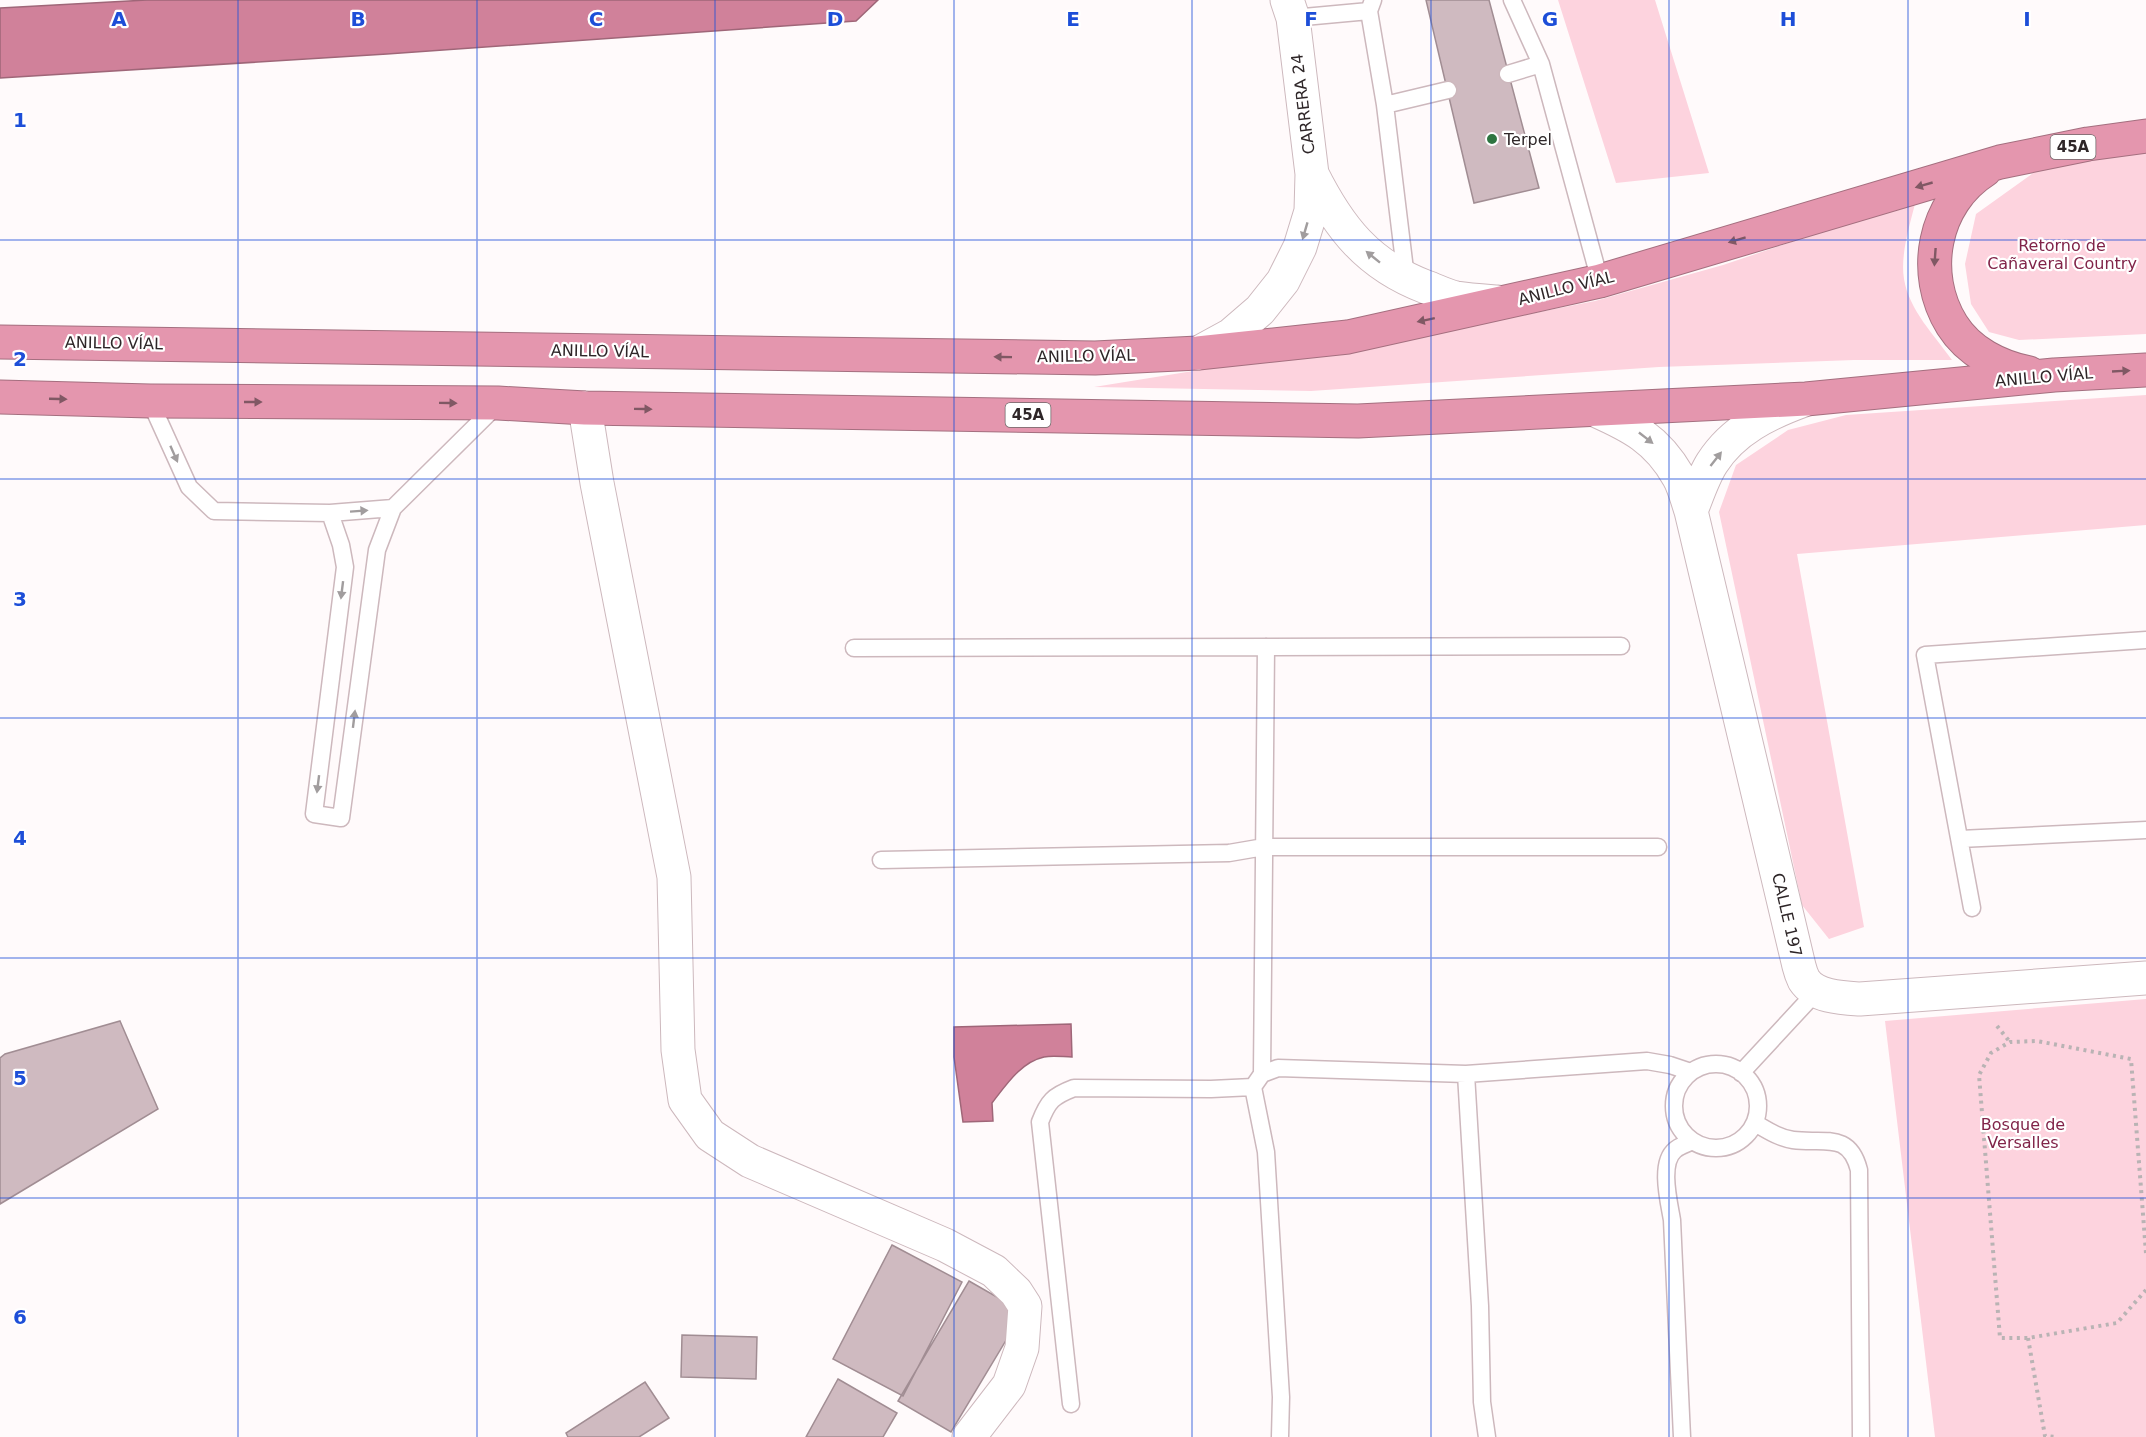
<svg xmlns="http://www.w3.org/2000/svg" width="2146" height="1437" font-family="'DejaVu Sans',sans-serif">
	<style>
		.green { fill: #fdd3de }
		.water { fill: #d0819a; stroke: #9f6678; stroke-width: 1.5 }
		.building { fill: #cfbac0; stroke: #a18d93; stroke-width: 1.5 }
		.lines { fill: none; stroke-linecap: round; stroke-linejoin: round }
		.lane-casing { stroke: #cdb8bd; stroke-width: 19 }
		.street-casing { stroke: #cdb8bd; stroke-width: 35 }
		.secondary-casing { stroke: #cdb8bd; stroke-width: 35 }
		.highway-casing { stroke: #a46f7f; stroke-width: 35 }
		.path { stroke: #b9b3b4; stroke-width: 4; stroke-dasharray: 3 4.5; stroke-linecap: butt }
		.lane { stroke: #fff; stroke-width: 16 }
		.street { stroke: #fff; stroke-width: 33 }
		.secondary { stroke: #fff; stroke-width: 33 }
		.highway { stroke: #e496ae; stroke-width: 33 }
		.oneway { fill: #805864 }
		.oneway2 { fill: #a19d9e }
		.grid { fill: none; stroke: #1d4ed8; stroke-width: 1.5; stroke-opacity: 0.55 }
		.poi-dot { fill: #2e7541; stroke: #fff; stroke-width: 2 }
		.labels { text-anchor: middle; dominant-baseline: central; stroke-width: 4.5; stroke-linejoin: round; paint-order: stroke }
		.shield { fill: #fff; stroke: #6d6768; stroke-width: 1.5 }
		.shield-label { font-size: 15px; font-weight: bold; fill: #2e2628 }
		.street-label { font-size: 16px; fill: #2e2628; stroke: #fff }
		.poi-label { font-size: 16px; fill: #2e2628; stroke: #fff; text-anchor: start }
		.park-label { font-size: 16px; fill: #812449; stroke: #fff }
		.grid-label { font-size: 20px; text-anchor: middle; font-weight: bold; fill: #1d4ed8; stroke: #fff; stroke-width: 4.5; stroke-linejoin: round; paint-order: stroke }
	</style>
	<rect width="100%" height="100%" fill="#fffafb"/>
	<path class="green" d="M 1558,0 L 1655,0 L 1709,173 L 1616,183 Z
		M 2146,150 L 2146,334 L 2019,340 L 1989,332 L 1971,304 L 1965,264 L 1976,214 L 2036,171 L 2097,157 Z
		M 1916,200 C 1910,224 1900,255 1904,279 C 1909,310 1935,336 1952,360 L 1854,360 L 1659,367 L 1311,391 L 1094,387 L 1452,329 L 1595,301 L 1723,265 Z
		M 2146,395 L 2146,525 L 1797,554 L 1864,927 L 1829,939 L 1802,905 L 1719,512 L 1736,465 L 1788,430 L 1846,415 Z
		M 2146,999 L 2146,1437 L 1935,1437 L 1885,1021 Z"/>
	<path class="water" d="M 147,0 L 878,0 L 856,21 L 387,54 L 0,78 L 0,8 Z
		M 1071,1024 L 1072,1057 C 1064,1057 1053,1055 1044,1057 C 1021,1062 1006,1085 992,1103 L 993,1121 L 963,1122 L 954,1057 L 954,1027 Z"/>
	<path class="building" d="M 1426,0 L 1489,0 L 1539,188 L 1474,203 Z
		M 120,1021 L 158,1109 L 0,1204 L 0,1058 L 5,1054 Z
		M 892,1245 L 962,1282 L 903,1396 L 833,1359 Z
		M 969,1281 L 1023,1312 L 951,1432 L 898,1401 Z
		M 682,1335 L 757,1337 L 756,1379 L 681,1377 Z
		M 838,1379 L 897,1413 L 883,1437 L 806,1437 Z
		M 645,1382 L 669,1418 L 639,1437 L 568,1437 L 566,1433 Z"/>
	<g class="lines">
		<defs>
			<path id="lane" d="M 1373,0 L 1369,11 L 1385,105 L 1406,278
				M 1512,0 L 1541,64 L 1600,281
				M 1293,18 L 1369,11
				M 1508,74 L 1541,64
				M 1385,105 L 1448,90
				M 150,401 L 189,487 L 214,511 L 330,513 L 393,508 L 497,405
				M 330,513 L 341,545 L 345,567 L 314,814 L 341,818 L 377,550 L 393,508
				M 854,648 L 1621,646
				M 1960,839 L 2146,830
				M 881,860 L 1229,853 L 1264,847 L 1658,847
				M 1972,908 L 1925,655 L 2146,640
				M1674 1106a42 42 0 1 1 84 0a42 42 0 1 1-84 0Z
				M 1741,1073 L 1817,991
				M 1262,1074 L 1266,647
				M 1466,1074 L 1480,1306 L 1482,1402 L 1487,1437
				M 1755,1123 C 1767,1130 1779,1138 1793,1140 C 1824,1144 1849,1131 1859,1170 L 1861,1437
				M 1071,1404 L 1040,1122 C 1048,1101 1053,1096 1074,1088 L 1211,1089 L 1253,1087
				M 1280,1437 L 1281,1397 L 1266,1152 L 1253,1087 L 1262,1074 L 1278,1068 L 1466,1074 L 1647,1061 L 1670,1065 L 1691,1072
				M 1682,1437 L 1672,1220 C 1669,1202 1659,1163 1675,1150 C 1679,1146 1687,1144 1692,1141"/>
			<path id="street" d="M 585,408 L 597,483 L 674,877 L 678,1050 L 685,1100 L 710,1135 L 750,1161 L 945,1245 L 994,1271 L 1016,1292 L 1025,1306 L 1022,1348 L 1009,1385 L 969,1437
				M 1595,410 C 1631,426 1657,439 1678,476 C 1684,486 1687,499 1691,511 L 1799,966 C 1800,970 1802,976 1804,980 C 1815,997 1842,998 1860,999 L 2146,978
				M 1691,511 C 1697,496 1703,477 1712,463 C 1733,430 1768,413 1804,400"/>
			<path id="secondary" d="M 1312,174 C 1339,228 1368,265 1426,287 C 1435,290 1446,296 1456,298 C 1469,300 1484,301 1497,302
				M 1198,353 L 1231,335 L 1260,310 L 1283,281 L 1300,247 L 1311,211 L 1312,174 L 1293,18 L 1287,0"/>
			<path id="highway" d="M 1985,170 C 1933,203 1920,274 1952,325 C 1969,352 1999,367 2029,373
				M 0,342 L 1095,358 L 1198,353 L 1348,337 L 1600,281 L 2000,162 L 2088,144 L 2146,136
				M 0,397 L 150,401 L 498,403 L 585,408 L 1358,421 L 1806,399 L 2054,375 L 2146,370"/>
		</defs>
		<use href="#lane" class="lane-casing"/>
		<use href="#street" class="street-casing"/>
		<use href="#secondary" class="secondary-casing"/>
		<use href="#highway" class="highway-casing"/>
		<path class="path" d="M 1997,1026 L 2010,1042
			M 2146,1253 L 2131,1059 L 2037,1041 L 2010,1042 L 1991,1053 L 1979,1075 L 2000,1338 L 2028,1338 L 2117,1323 L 2146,1290
			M 2028,1338 L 2045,1436 L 2056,1437"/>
		<use href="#lane" class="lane"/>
		<use href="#street" class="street"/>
		<use href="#secondary" class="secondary"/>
		<use href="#highway" class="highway"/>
	</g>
	<defs><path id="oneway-solid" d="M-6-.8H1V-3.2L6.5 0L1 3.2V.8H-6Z" transform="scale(1.5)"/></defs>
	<g class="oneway">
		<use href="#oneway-solid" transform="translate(1924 185) rotate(164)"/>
		<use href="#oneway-solid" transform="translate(1737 240) rotate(163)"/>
		<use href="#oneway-solid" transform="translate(1935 257) rotate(94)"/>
		<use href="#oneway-solid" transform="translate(1426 320) rotate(168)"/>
		<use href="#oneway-solid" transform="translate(1003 357) rotate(-179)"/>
		<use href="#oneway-solid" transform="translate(2121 371) rotate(-3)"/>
		<use href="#oneway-solid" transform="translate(58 399) rotate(2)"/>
		<use href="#oneway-solid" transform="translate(253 402)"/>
		<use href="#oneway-solid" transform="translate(448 403) rotate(1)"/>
		<use href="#oneway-solid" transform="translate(643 409) rotate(1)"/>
	</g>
	<g class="oneway2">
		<use href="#oneway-solid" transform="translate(1305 231) rotate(106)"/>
		<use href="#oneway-solid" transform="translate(1373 257) rotate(-141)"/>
		<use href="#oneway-solid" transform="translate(1646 438) rotate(38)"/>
		<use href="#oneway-solid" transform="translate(174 454) rotate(66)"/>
		<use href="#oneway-solid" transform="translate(1716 459) rotate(-52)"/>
		<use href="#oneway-solid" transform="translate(359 511) rotate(-4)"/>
		<use href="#oneway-solid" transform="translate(342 590) rotate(97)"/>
		<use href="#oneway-solid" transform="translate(354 719) rotate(-83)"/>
		<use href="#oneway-solid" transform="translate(318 784) rotate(97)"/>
	</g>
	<path class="grid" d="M 238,0 L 238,1437M 477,0 L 477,1437M 715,0 L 715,1437M 954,0 L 954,1437M 1192,0 L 1192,1437M 1431,0 L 1431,1437M 1669,0 L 1669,1437M 1908,0 L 1908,1437M 0,240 L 2146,240M 0,479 L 2146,479M 0,718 L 2146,718M 0,958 L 2146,958M 0,1198 L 2146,1198"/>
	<circle class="poi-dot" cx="1492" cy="139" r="6"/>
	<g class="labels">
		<g class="shield">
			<rect x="2050.5" y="135" width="45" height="24" rx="4.5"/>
			<rect x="1005.5" y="403" width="45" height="24" rx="4.5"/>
		</g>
		<g class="shield-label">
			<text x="2073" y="147">45A</text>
			<text x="1028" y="415">45A</text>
		</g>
		<g class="street-label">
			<text transform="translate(1303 104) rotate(-97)">CARRERA 24</text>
			<text transform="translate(1566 288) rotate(-14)">ANILLO VÍAL</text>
			<text transform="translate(114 343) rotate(1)">ANILLO VÍAL</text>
			<text transform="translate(600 351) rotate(1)">ANILLO VÍAL</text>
			<text transform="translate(1086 356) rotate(-1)">ANILLO VÍAL</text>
			<text transform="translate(2044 377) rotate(-5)">ANILLO VÍAL</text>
			<text transform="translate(1787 915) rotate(77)">CALLE 197</text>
		</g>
		<g class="poi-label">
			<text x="1504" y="139">Terpel</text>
		</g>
		<g class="park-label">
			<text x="2062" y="245">Retorno de<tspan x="2062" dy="18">Cañaveral Country</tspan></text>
			<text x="2023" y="1124">Bosque de<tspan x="2023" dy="18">Versalles</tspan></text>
		</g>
	</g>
	<g class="grid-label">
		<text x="119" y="26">A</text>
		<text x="358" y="26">B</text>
		<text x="596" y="26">C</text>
		<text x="835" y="26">D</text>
		<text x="1073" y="26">E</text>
		<text x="1311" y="26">F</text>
		<text x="1550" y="26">G</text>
		<text x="1788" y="26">H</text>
		<text x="2027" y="26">I</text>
		<text x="20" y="127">1</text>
		<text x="20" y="366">2</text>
		<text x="20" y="606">3</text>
		<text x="20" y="845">4</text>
		<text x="20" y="1085">5</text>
		<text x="20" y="1324">6</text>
	</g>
</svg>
